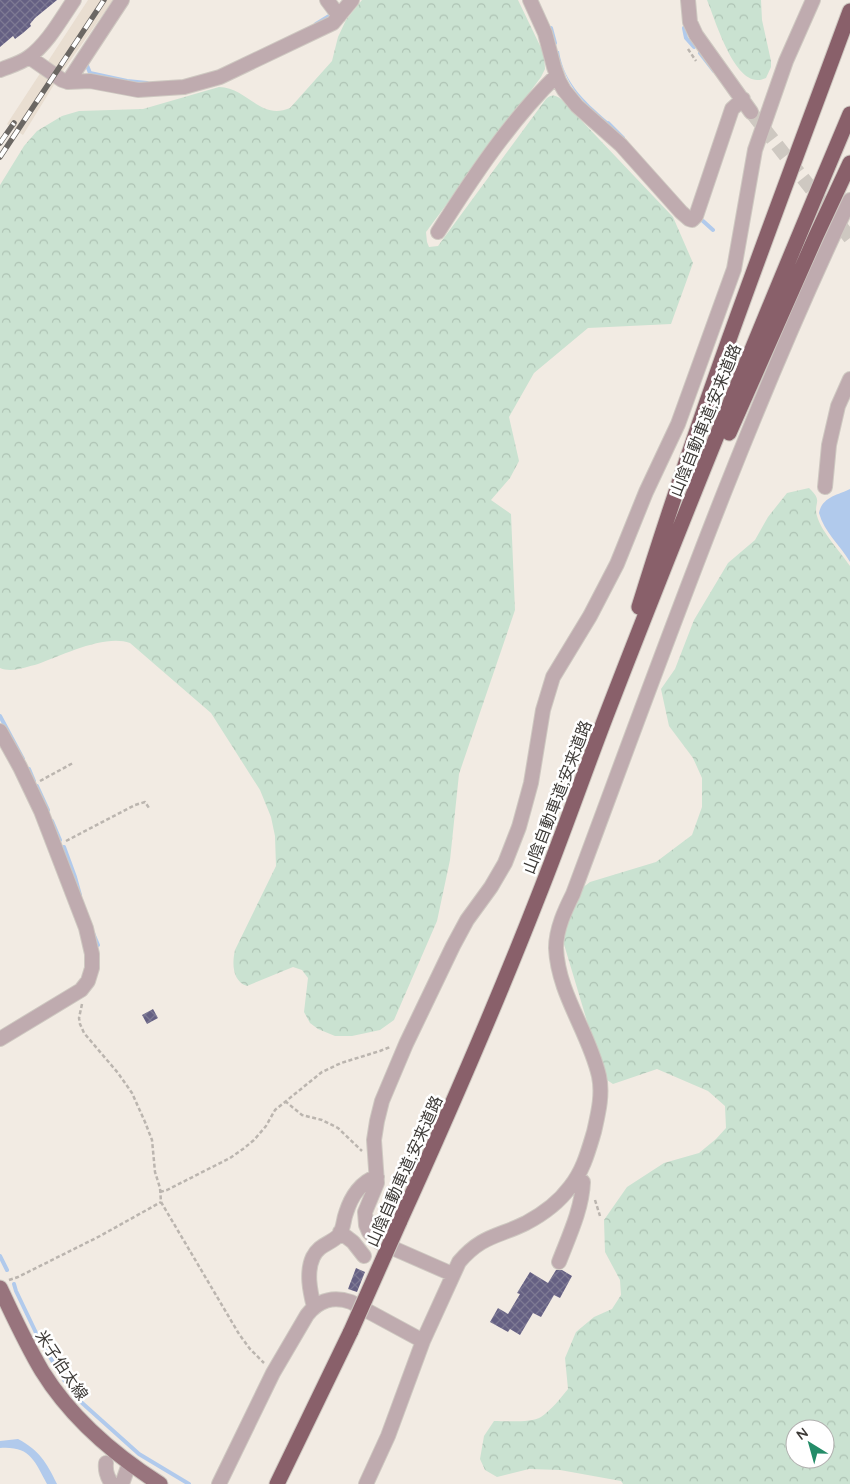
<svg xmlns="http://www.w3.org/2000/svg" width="850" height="1484" font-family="Quicksand,'Noto Sans JP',sans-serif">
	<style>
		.built { fill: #e9ded1 }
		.forest { fill: url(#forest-crowns); fill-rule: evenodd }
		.water { fill: #b1caec }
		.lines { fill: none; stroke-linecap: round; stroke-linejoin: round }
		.stream { stroke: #b1caec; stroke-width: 4 }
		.building { fill: url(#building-cross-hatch) }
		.minor-tunnel { stroke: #cec8c1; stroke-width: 14; stroke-dasharray: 14 7; stroke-linecap: butt }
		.minor-casing { stroke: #cec8c1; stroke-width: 16 }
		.major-casing { stroke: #cec8c1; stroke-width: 17 }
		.highway-casing { stroke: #cec8c1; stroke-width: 17 }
		.path { stroke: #bbb5af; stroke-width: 2.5; stroke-dasharray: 4 2.5; stroke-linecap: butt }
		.minor { stroke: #bfabaf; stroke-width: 14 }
		.major { stroke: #98747d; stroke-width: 15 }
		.highway { stroke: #89606a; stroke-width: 15 }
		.rail-casing { stroke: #6b6763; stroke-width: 5.5 }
		.rail { stroke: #fff; stroke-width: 4; stroke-dasharray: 11; stroke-linecap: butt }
		.highway-bridge-casing { stroke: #cec8c1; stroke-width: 17; stroke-linecap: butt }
		.highway-bridge { stroke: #89606a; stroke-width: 15 }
		.labels { text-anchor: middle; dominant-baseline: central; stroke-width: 5; stroke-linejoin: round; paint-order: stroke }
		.street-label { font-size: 16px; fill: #3d3a37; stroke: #fff }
	</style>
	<defs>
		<pattern id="forest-crowns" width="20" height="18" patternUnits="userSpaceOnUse" patternTransform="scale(1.25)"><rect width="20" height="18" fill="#cae2d1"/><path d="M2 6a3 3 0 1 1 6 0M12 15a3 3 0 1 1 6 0" fill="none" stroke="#aec3b4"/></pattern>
		<pattern id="building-cross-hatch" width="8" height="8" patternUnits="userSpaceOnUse" patternTransform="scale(1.25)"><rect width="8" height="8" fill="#656083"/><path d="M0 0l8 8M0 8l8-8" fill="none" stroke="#7d7993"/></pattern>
	</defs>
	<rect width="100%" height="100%" fill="#f2ebe3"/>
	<path class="built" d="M 88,0 L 113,0 L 58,78 L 23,135 L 7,124 Z"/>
	<path class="forest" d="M 362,0 L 518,0 L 544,54 L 545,69 L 541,77 L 426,232 L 427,242 L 429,247 L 438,246 L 546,99 C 552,94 555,95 561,99 L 673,217 L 693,263 L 671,324 L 588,328 L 534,373 L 509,417 L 519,461 L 510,478 L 491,500 L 511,514 L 515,610 L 459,774 L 450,860 L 437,921 L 394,1020 L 380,1030 L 352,1036 L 335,1036 L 318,1029 L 310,1023 L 304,1012 L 308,978 L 302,970 L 293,967 L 247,986 C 232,981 232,963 235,950 L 276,866 L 275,836 L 271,817 L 260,790 L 211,713 L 130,643 C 105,634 63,655 38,664 C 26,667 12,673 0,668 L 0,185 L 24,146 L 37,131 L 62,116 L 79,111 L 143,109 L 219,87 C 247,87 260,121 290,108 L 332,61 L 338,37 L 346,20 Z
		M 707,0 L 761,0 L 762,20 L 771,61 L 771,67 L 766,78 C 763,79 761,80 758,80 C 733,81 715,19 707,0 Z
		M 809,488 C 824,502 813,502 817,516 C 822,533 840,551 850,566 L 850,1484 L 623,1484 L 621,1481 L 560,1470 L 529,1469 L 497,1477 L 485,1470 L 480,1459 L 484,1436 L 494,1421 C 506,1421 531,1423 541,1417 C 551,1410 560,1399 568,1389 L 565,1358 L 576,1332 L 594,1317 L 612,1309 L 621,1295 L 620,1280 L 605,1252 L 604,1220 L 627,1187 L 664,1163 L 699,1153 L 716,1139 L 726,1128 L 725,1106 L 708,1091 L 657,1069 L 613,1084 L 604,1078 L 563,941 L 566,918 L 581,889 L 590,882 L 656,862 L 692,835 L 702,807 L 702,778 L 693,758 L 669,726 L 661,689 L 675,669 L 694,620 L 728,563 L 755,540 L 768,517 L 787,493 ZM 795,1429 L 825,1429 L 825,1459 L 795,1459 Z"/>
	<path class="water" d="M 557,51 L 559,51 C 564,85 588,104 612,125 L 611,126 C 581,100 569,91 557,51 Z
		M 850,489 L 850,562 C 840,545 824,532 819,513 C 822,497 838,495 850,489 Z
		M 18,1439 C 39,1450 47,1463 57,1484 L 47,1484 C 34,1460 30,1446 0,1448 L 0,1441 Z"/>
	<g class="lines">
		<path class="stream" d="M 316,24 L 334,13
			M 551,28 L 555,43
			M 684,28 L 686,38 L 694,47
			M 700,53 L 714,71
			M 87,61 L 86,63 L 90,73 L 127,81 L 147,83
			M 608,123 L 623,138
			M 703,221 L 713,230
			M 0,716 L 23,759
			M 29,769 L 34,781
			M 37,786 L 48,810
			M 52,821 L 60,840
			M 64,847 L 75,877 L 80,895
			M 93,933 L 98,945
			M 0,1256 L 7,1270
			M 14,1284 L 16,1291 L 39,1339 L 64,1380 L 81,1402 L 139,1454 L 189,1484"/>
	</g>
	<path class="building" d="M 0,0 L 57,0 L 35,18 L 30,24 L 31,26 L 23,33 L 15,39 L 13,36 L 0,47 Z
		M 153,1009 L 158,1018 L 147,1024 L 142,1015 Z
		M 356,1268 L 365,1272 L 357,1292 L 348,1289 Z
		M 556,1270 L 562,1270 L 572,1276 L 560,1298 L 554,1295 L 541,1317 L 533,1313 L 520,1335 L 510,1329 L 508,1332 L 490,1322 L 498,1308 L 508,1314 L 520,1294 L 517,1293 L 530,1272 L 548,1283 Z"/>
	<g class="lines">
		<path class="minor-tunnel" d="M 751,112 L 850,238"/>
		<defs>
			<path id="minor" d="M 327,0 L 339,16
				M 530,0 L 545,33 L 554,67 L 559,81 L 564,90 L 577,106 L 621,145 L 681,212 L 689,219 L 692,220 L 696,216 L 732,109 L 743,99
				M 688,0 L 690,22 L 696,35 L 751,112
				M 29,57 L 62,80 L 68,82 L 90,81 L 138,90 L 184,87 L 220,77 L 333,23 L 352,0
				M 0,70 C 10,66 21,63 29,57 C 48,43 61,19 74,0
				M 68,82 L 122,0
				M 438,232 C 473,177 510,121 557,75
				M 825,487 L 829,445 L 838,406 L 850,379
				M 0,731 L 20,767 L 41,811 L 86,928 L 92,954 L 92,968 L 88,981 L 81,990 L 0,1039
				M 340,1232 L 353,1242 L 364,1256
				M 559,1262 C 569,1236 582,1209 583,1182 L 578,1177
				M 452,1274 L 379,1242 L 369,1232 L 366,1225 L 365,1212 L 377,1183 L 374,1140 L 377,1121 L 382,1101 L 406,1044 L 453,946 L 467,920 L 491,887 L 505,863 L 519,827 L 531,783 L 543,710 L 553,677 L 590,616 L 617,564 L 646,492 L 678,424 L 734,269 L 755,150 L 786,61 L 813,0
				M 314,1307 C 310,1291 306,1272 313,1257 C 319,1244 331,1244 339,1235 C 344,1228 343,1221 346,1213 C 351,1197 361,1181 377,1177
				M 106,1463 C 105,1471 107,1477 112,1484
				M 122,1484 L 129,1464
				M 219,1484 L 273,1373 L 307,1315 C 319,1300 333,1296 351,1302 L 423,1341
				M 366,1484 L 388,1436 L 423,1341 L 459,1262 C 482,1235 498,1237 526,1223 C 543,1214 559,1202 570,1187 C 583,1171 588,1152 594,1132 C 598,1114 603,1095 599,1076 C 589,1032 558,994 556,948 C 556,929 565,910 573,894 C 660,661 743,425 850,200"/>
			<path id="major" d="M 0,1288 C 13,1316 26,1344 42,1371 C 71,1418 113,1454 160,1484"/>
			<path id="highway" d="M 729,433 L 816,236 L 850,163
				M 639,607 C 701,406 777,209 850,11
				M 399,1223 C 448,1115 495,1007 538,897 C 562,837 583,776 606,716 C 684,514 766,313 850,114
				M 277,1484 L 351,1331"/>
		</defs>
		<use href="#minor" class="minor-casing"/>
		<use href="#major" class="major-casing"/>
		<use href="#highway" class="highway-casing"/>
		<path class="path" d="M 688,49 L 696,61
			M 40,781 L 73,763
			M 66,841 L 135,805 L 145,802 L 149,808
			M 82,1004 L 79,1018 L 80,1024 L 84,1033 L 118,1073 L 132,1093 L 145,1122 L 152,1140 L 155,1172 L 160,1188 L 161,1202 L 239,1334 L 250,1349 L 264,1363
			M 285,1101 L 302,1115 L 322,1120 L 338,1128 L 362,1151
			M 160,1192 L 167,1190 L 230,1158 L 243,1149 L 254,1140 L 266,1126 L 275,1110 L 322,1072 L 341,1063 L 380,1051 L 390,1047
			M 595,1200 L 600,1216
			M 9,1280 L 18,1277 L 100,1236 L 161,1202"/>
		<use href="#minor" class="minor"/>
		<use href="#major" class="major"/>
		<use href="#highway" class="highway"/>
		<defs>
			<path id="rail" d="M 0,143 L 14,123
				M 0,157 L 104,0"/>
		</defs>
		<use href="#rail" class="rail-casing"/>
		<use href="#rail" class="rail"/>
		<defs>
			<path id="highway-bridge" d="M 351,1331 L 399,1223"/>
		</defs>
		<use href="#highway-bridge" class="highway-bridge-casing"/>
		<use href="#highway-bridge" class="highway-bridge"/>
	</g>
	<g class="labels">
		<g class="street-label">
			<text transform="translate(705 420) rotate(-68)">山陰自動車道;安来道路</text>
			<text transform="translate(557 797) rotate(-69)">山陰自動車道;安来道路</text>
			<text transform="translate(404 1171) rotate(-66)">山陰自動車道;安来道路</text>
			<text transform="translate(62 1365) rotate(56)">米子伯太線</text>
		</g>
	</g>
	<g transform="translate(810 1444) rotate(323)"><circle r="24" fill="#ffffff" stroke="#b1b0af"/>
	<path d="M0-4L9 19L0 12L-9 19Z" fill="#248c68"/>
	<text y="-8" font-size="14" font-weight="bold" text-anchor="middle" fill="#3d3a37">N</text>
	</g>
</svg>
